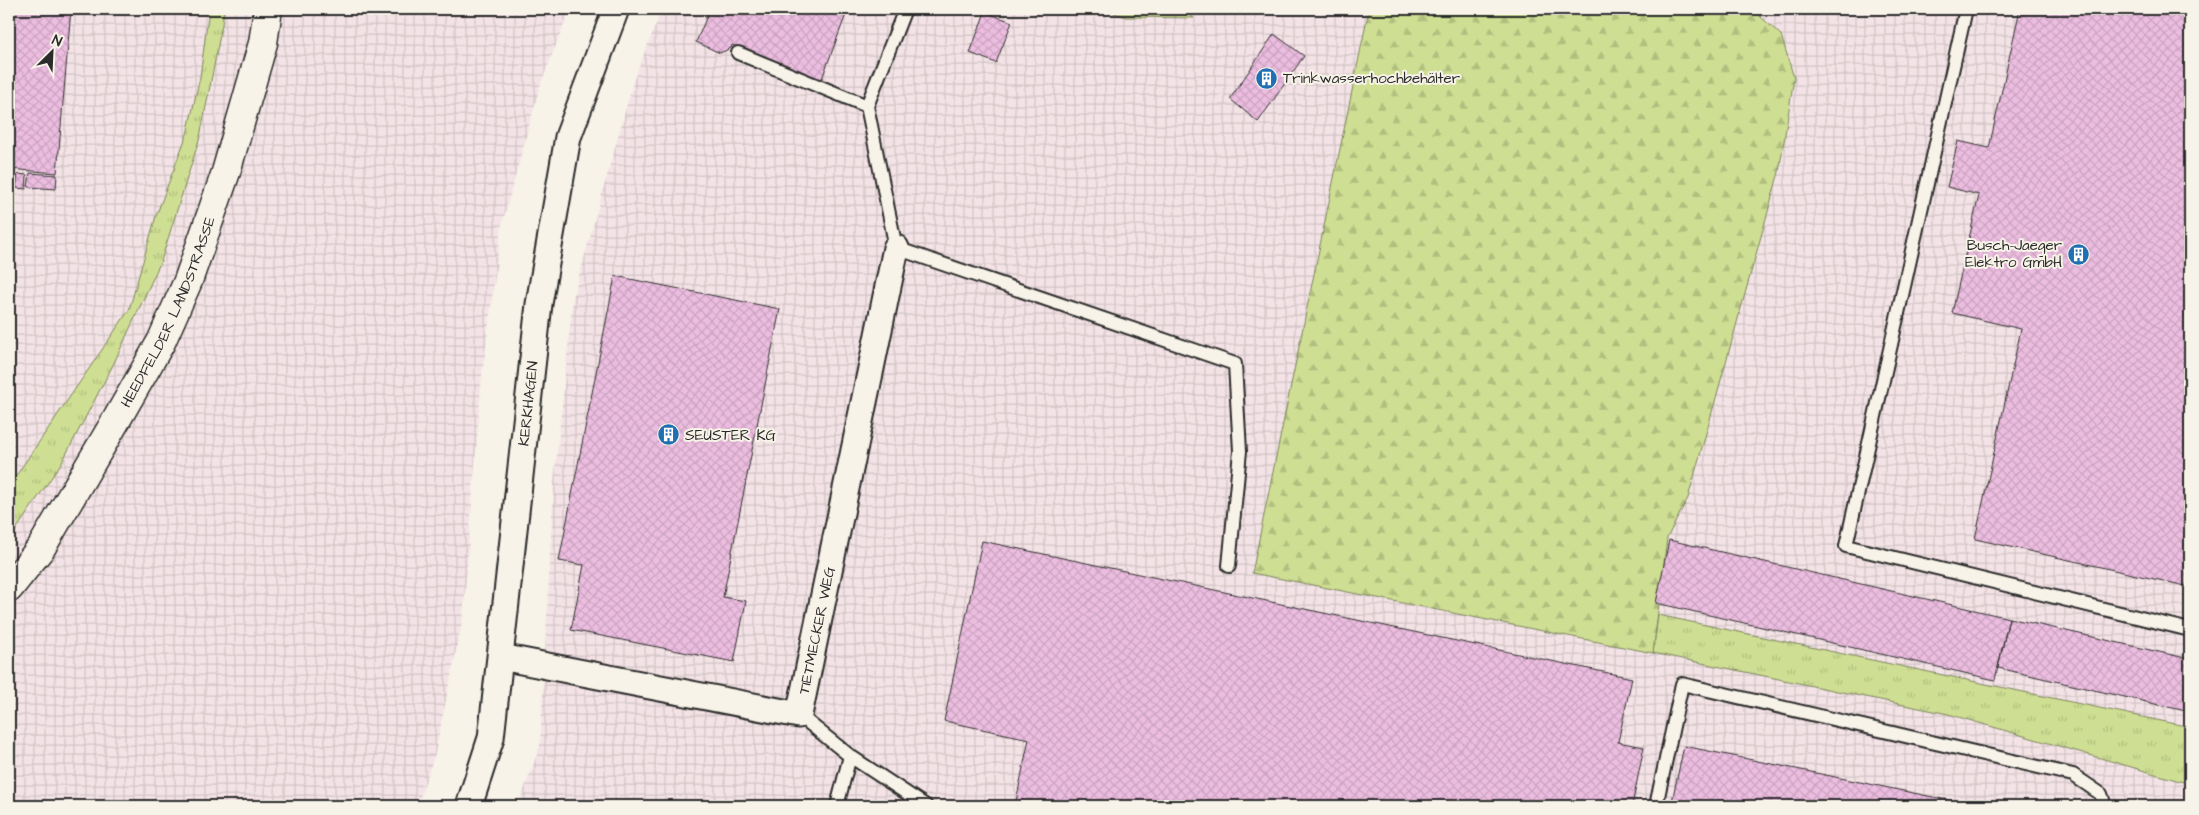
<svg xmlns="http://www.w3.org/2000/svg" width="2199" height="815" font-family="'Architects Daughter',sans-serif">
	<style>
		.industrial { fill: url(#industrial-grid) }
		.grass { fill: url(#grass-tufts); stroke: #7c845e }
		.forest { fill: url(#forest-firs); stroke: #7c845e }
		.building { fill: url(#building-cross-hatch); stroke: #2b2b2b }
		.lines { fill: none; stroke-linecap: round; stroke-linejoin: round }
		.lane-casing { stroke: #2b2b2b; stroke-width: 16 }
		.street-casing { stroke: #2b2b2b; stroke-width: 29 }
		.secondary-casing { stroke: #2b2b2b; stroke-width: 31 }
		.lane { stroke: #f7f3e8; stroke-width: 12 }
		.street { stroke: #f7f3e8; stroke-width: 25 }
		.secondary { stroke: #f7f3e8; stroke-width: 28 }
		.labels { text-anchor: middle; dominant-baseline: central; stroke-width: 4; stroke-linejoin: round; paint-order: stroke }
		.poi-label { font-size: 15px; fill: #2b2b2b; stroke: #f7f3e8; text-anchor: start }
		.street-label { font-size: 15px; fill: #2b2b2b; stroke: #f7f3e8 }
	</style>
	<defs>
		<pattern id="industrial-grid" width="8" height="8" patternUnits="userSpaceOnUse" patternTransform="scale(1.25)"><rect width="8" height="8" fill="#f4e3e6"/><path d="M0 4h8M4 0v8" fill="none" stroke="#d1c3c5"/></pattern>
		<pattern id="grass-tufts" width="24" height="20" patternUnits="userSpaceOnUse" patternTransform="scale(1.25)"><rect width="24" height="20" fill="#cede92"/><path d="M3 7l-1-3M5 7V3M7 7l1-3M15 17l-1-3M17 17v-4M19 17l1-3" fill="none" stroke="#b1bf7e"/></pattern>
		<pattern id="forest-firs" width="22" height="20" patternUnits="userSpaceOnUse" patternTransform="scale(1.25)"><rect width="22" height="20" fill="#cede92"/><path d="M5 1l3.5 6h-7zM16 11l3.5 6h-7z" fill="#b1bf7e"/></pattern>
		<pattern id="building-cross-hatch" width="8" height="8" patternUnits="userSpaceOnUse" patternTransform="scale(1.25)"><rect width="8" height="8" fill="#ecbde0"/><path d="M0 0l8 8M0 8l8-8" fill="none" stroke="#cba3c0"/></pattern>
	</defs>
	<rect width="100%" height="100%" fill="#f7f3e8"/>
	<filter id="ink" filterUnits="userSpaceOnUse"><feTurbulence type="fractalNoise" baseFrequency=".02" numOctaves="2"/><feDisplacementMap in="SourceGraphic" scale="10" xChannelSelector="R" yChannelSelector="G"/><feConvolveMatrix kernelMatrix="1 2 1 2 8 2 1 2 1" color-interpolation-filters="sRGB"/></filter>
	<g filter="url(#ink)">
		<path class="industrial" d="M 9,9 L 570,9 L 540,86 L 502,224 L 482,375 L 463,617 L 435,754 L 417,806 L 9,806 Z
			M 662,9 L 1103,9 L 1126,17 L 1193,18 L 1182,9 L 1369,9 L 1252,573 L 1653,653 L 1667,538 L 1688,498 L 1779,172 L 1794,78 L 1781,35 L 1752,9 L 2190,9 L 2190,806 L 518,806 L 540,746 L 554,481 L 573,298 L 634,79 Z"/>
		<path class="grass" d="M 209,9 L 224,9 L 222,25 L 200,137 L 161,261 L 113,365 L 62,462 L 9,540 L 9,486 L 129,310 L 156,216 L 187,134 L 200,77 Z
			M 1658,615 L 2190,727 L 2190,784 L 1948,714 L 1653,653 Z"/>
		<path class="forest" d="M 1103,9 L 1182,9 L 1194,18 L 1126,17 Z
			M 1369,9 L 1752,9 L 1781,35 L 1794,78 L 1779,172 L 1688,498 L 1667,538 L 1653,653 L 1252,573 Z"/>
		<path class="building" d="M 9,9 L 71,9 L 57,173 L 9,169 Z
			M 710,9 L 848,9 L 821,81 L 732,45 L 731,48 L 720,53 L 696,42 Z
			M 2020,9 L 2190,9 L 2190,587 L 1975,539 L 2021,329 L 1952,313 L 1979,195 L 1947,187 L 1958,141 L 1989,148 Z
			M 985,12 L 1012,22 L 996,63 L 970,53 Z
			M 1274,34 L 1304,56 L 1258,122 L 1230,99 Z
			M 30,173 L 57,175 L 56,189 L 28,187 Z
			M 18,174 L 27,175 L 26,189 L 16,188 Z
			M 615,276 L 780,309 L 723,597 L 746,601 L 734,662 L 571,630 L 584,565 L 559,561 Z
			M 1669,540 L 2009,618 L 1995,680 L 1656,603 Z
			M 982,541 L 1632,678 L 1618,742 L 1644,747 L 1632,806 L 1015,806 L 1029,739 L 944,721 Z
			M 2009,618 L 2190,659 L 2190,712 L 1998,668 Z
			M 1684,746 L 1977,806 L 1671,806 Z"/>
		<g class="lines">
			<defs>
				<path id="lane" d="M 905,9 L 867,106 L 896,248 L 1235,364 L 1240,451 L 1229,566
					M 1966,9 L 1846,546 L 2190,630
					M 738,53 L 867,106
					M 799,715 L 850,756 L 926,806
					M 837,806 L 850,756
					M 1656,806 L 1682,684 L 2073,775 L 2101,794 L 2105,806"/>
				<g id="street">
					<path id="s1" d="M 501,657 L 799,715 L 896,248"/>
					<path id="s2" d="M 469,806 L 491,738 L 539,304 L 568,137 L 616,9"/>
				</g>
				<g id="secondary">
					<path id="s3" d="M 9,588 L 41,548 L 118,417 L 161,342 L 188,281 L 226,172 L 263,43 L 268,9"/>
				</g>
			</defs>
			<use href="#lane" class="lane-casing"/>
			<use href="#street" class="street-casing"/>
			<use href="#secondary" class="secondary-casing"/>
			<use href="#lane" class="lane"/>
			<use href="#street" class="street"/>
			<use href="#secondary" class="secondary"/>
		</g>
	</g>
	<defs>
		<symbol id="building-disc" viewBox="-11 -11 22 22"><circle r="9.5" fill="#1f6fb2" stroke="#f7f3e8"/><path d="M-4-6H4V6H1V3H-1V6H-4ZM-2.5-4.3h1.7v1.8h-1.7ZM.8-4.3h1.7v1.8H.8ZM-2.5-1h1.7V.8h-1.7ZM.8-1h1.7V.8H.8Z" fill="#fff"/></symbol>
	</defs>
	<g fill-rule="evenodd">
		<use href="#building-disc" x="1254" y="66" width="25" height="25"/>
		<use href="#building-disc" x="2066" y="242" width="25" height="25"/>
		<use href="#building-disc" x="656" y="422" width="25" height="25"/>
	</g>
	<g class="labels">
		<g class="poi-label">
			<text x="1283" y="78">Trinkwasserhochbehälter</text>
			<text x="2062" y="245" text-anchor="end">Busch-Jaeger<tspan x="2062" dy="17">Elektro GmbH</tspan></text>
			<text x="685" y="435">SEUSTER KG</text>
		</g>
		<g class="street-label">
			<text stroke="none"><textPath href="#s3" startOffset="320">HEEDFELDER LANDSTRASSE</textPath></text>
			<text stroke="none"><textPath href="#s2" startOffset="408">KERKHAGEN</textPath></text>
			<text stroke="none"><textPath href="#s1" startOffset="390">TIETMECKER WEG</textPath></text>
		</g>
	</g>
	<rect width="2199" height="815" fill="none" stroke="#f7f3e8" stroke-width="30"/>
	<rect x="15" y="15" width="2169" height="785" fill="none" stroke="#2b2b2b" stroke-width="2" filter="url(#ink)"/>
	<g transform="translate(52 52) rotate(24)" stroke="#f7f3e8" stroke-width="4" paint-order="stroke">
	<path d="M0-4L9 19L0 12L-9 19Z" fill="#2b2b2b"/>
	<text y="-8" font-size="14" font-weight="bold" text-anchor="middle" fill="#2b2b2b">N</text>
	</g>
</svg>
